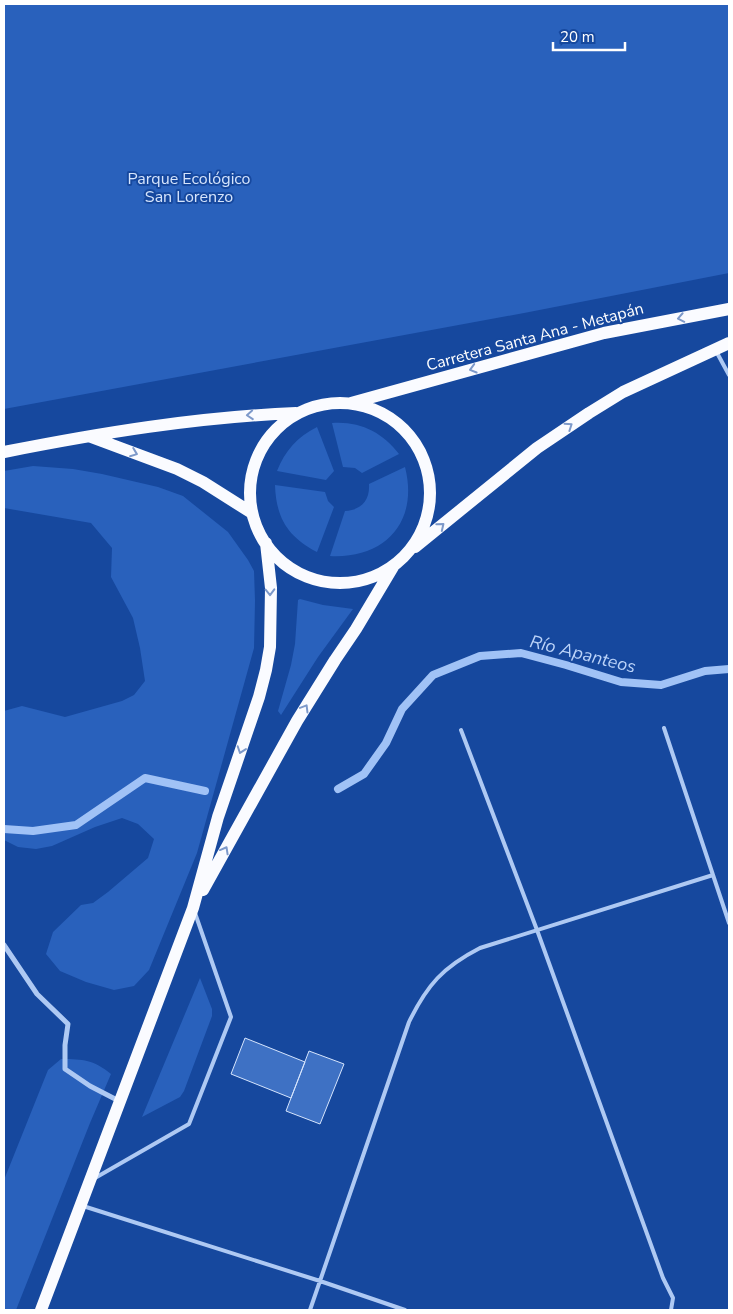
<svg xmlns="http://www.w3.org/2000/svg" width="733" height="1314" font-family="'Nunito Sans',sans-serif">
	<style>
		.green { fill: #2961bc }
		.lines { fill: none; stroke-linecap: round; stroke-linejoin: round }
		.stream { stroke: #a0c2f6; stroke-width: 8 }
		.building { fill: #3e71c4; stroke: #d6e5fd }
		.service { stroke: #aec9f3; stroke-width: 4 }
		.minor { stroke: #aec9f3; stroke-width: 5 }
		.primary { stroke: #fafbff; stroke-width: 12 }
		.oneway { stroke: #7d99ca }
		.labels { text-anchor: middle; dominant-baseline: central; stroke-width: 4; stroke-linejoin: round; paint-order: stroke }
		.park-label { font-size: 16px; fill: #d6e5fd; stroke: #16489e }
		.street-label { font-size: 16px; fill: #fff; stroke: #16489e }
		.water-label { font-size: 18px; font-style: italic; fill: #bbd3f9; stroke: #16489e }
	</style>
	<rect width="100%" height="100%" fill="#16489e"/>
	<path class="green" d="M 4,4 L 729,4 L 729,273 L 524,313 L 4,409 Z
		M 332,423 C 360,421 382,432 399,454 L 362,473 L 355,468 L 343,467 Z
		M 317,427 L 334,471 L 326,480 L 277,471 C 285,451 297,437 317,427 Z
		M 33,466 L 73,469 L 102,474 L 158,487 L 183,496 L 228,532 L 248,560 L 254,571 L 255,601 L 254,648 L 197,853 L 149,970 L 134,986 L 114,990 L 86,982 L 60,971 L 46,954 L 53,932 L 81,905 L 93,903 L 108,892 L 148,858 L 154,839 L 138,824 L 122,818 L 95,827 L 52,846 L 36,849 L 18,847 L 4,840 L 4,711 L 22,706 L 65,717 L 122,701 L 134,695 L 145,681 L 140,648 L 133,618 L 111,577 L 112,548 L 91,523 L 4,508 L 4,471 Z
		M 405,467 C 419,522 385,559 330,556 L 345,511 C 362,510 370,500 369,484 Z
		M 275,485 L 325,492 L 328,501 L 334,507 L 317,552 C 288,537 276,518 275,485 Z
		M 300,599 L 323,605 L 353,609 L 318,657 L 281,715 L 278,711 L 291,665 L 295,644 L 298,600 Z
		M 200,978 L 212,1009 L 212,1016 L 184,1091 L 180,1097 L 142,1117 Z
		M 61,1059 C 83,1059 94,1060 111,1074 L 90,1123 L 16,1310 L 4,1310 L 4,1180 L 48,1070 Z"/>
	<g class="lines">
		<path class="stream" d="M 338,789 L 364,774 L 386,743 L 402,709 L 433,675 L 480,656 L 521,653 L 566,665 L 621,682 L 661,685 L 705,671 L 729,669
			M 4,829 L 33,831 L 76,825 L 145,778 L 205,791"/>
	</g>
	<path class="building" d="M 245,1038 L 305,1062 L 291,1098 L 231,1074 Z
		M 309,1051 L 344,1064 L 320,1124 L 286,1111 Z"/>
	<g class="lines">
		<path class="service" d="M 716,351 L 729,375
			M 664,728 L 729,923
			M 461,730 L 537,930 L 663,1278 L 673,1298 L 671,1310
			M 95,1178 L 189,1124 L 231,1017 L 195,913
			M 83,1206 L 320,1281 L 405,1310
			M 310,1310 L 409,1022 C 427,985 443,967 480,948 L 713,875"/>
		<path class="minor" d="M 4,945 L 37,994 L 68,1024 L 65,1045 L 65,1069 L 90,1086 L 119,1101"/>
		<path class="primary" d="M 351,403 L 604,333 L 729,309
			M250 493a90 90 0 1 1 180 0a90 90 0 1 1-180 0Z
			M 91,437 L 177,469 L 203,482 L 252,513
			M 4,452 C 100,433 197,417 296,413
			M 415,547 L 537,448 L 589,413 L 623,392 L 729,343
			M 203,890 L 297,721 L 335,660 L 356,629 L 393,567
			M 41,1310 L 193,908 L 218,817 L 259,697 L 266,670 L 270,647 L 271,588 L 266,543"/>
	</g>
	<defs><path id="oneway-chevron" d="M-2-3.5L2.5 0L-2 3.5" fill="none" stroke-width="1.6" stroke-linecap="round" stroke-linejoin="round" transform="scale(1.25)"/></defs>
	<g class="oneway">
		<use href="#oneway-chevron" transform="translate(681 318) rotate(169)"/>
		<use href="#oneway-chevron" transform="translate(473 369) rotate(164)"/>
		<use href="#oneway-chevron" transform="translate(250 415) rotate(176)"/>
		<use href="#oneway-chevron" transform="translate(569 426) rotate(-34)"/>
		<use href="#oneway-chevron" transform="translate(134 453) rotate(21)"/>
		<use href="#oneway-chevron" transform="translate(441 526) rotate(-39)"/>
		<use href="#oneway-chevron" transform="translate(270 592) rotate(89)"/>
		<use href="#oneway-chevron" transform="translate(305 708) rotate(-59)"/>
		<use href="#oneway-chevron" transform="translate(241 750) rotate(109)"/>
		<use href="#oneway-chevron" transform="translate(225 850) rotate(-61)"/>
	</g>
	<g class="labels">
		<g class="park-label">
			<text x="189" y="179">Parque Ecológico<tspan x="189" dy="18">San Lorenzo</tspan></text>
		</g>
		<g class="street-label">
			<text transform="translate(535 337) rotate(-15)">Carretera Santa Ana - Metapán</text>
		</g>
		<g class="water-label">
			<text transform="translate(583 654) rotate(14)">Río Apanteos</text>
		</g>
	</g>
	<rect width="733" height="1314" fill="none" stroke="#ffffff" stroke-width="10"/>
	<path d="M553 42v8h72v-8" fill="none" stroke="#ffffff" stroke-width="2.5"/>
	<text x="560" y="42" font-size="15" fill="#ffffff" stroke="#16489e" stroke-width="4" paint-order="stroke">20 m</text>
</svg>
